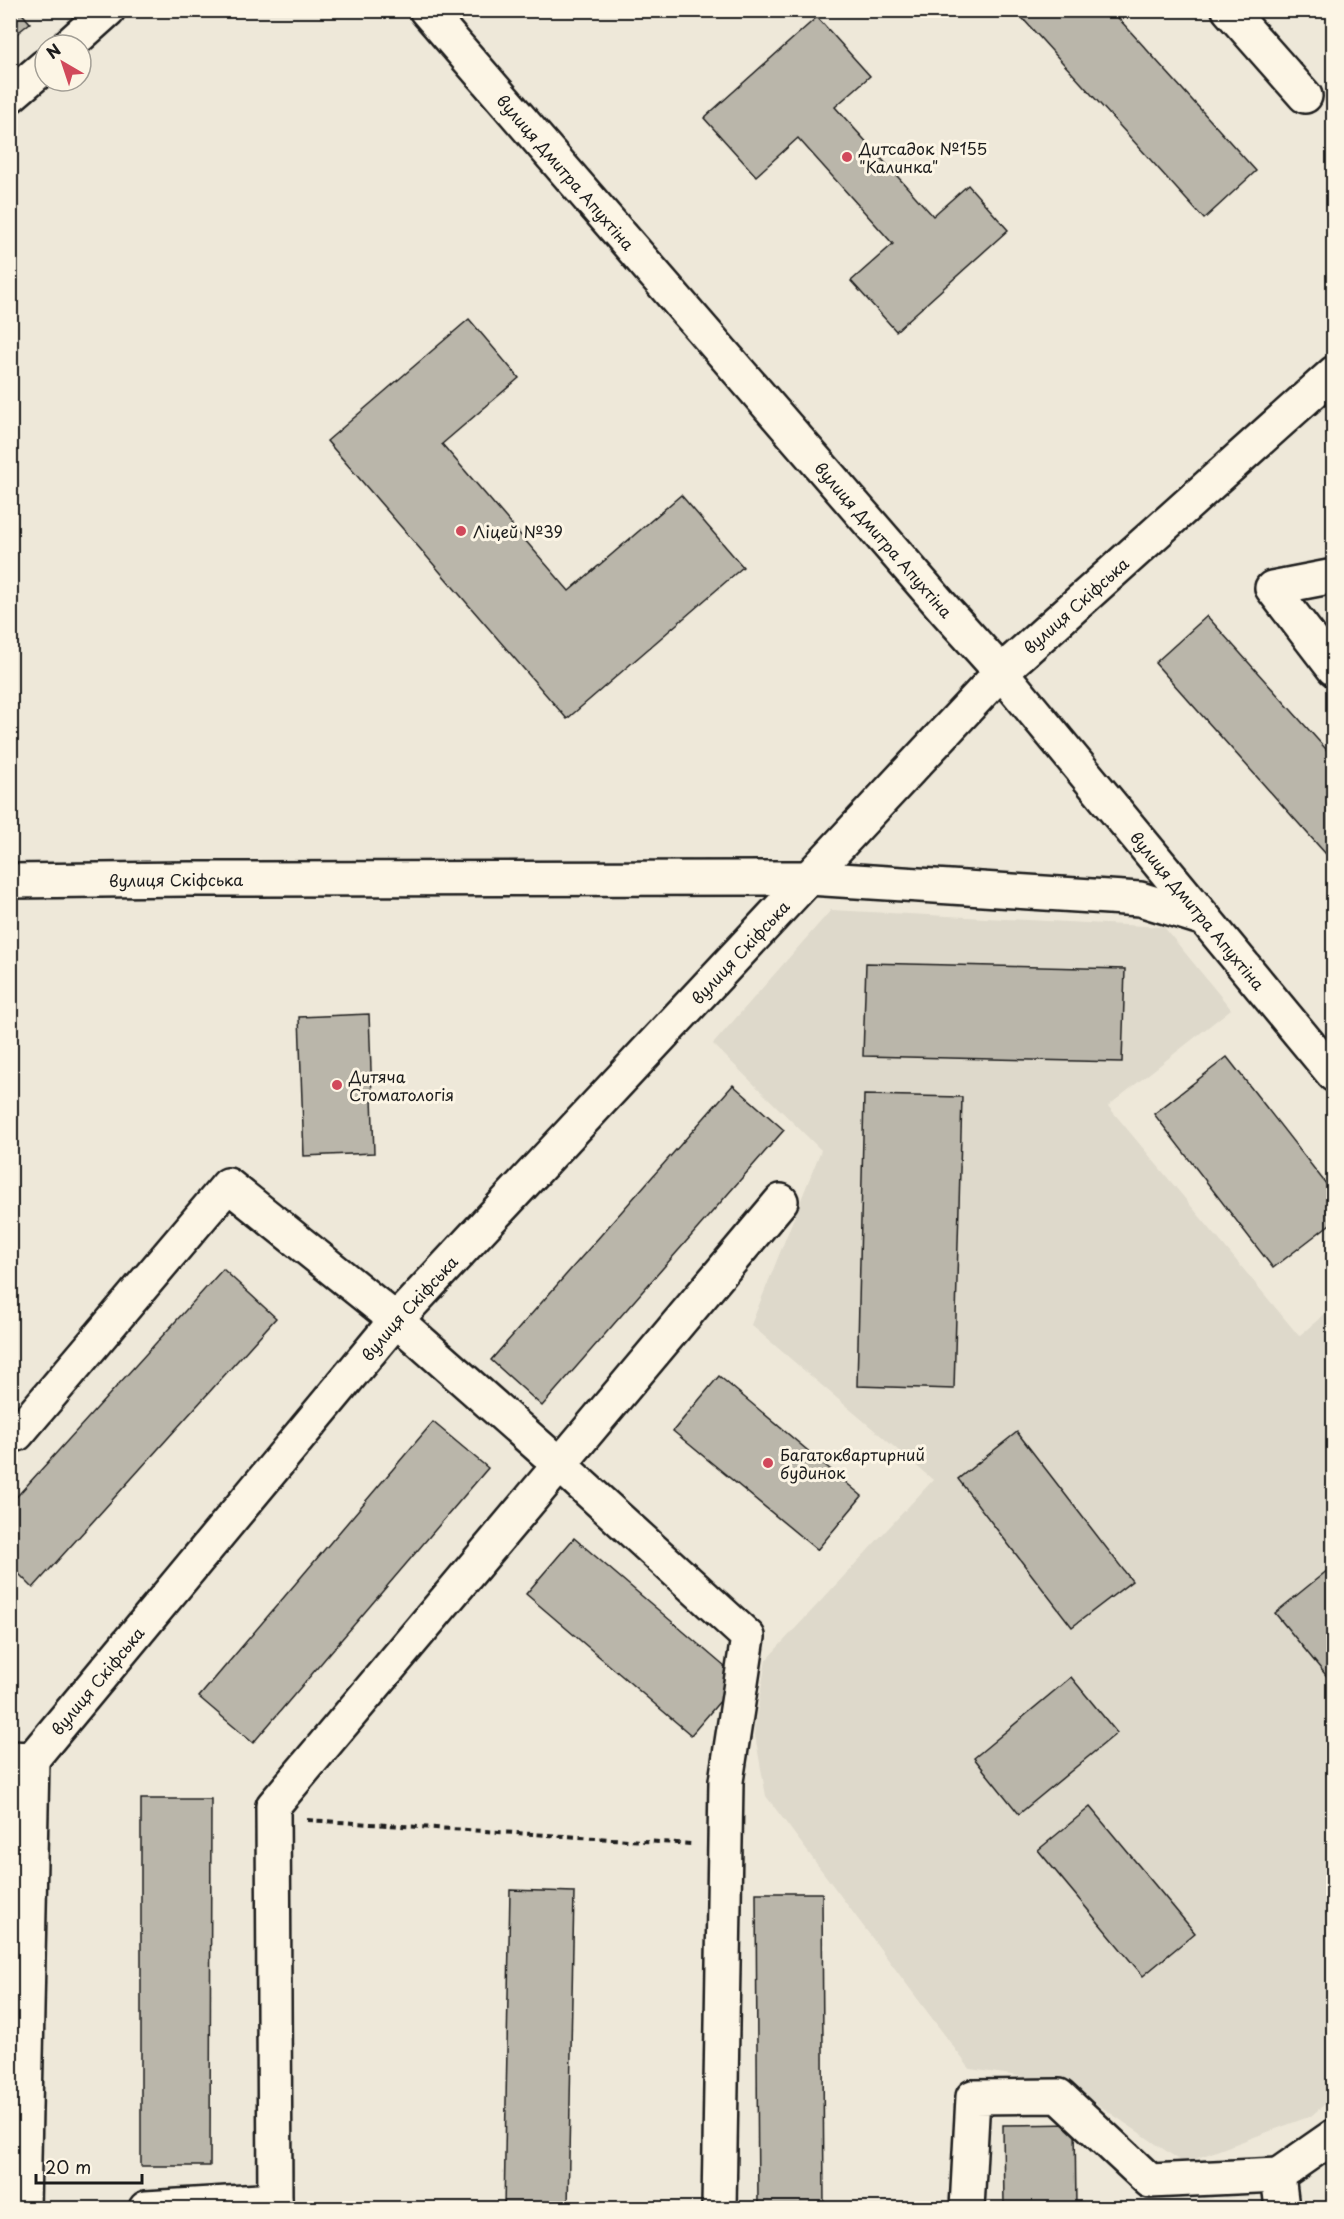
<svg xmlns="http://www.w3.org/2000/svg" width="1344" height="2219" font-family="'Playpen Sans',sans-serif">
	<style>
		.built { fill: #ded9cb }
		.building { fill: #bab6aa; stroke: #1c1c1c; stroke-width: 1.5 }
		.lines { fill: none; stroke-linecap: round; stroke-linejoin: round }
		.minor-casing { stroke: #1c1c1c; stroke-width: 38 }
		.path { stroke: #1c1c1c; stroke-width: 4; stroke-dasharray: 6 4.5; stroke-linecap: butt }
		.minor { stroke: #fcf5e5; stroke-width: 33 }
		.poi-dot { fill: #d1495b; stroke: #fcf5e5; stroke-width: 2 }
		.labels { text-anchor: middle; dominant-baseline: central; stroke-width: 6; stroke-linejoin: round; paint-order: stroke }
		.poi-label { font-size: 16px; fill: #1c1c1c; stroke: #fcf5e5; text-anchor: start }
		.street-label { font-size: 16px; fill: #1c1c1c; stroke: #fcf5e5 }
	</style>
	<rect width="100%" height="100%" fill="#eee8d9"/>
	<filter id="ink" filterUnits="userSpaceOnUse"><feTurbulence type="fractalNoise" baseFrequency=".0167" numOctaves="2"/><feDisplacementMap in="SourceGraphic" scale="12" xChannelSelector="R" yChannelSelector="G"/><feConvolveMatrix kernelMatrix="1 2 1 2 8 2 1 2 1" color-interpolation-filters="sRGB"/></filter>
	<g filter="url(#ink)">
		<path class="built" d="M 831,910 L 1164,927 L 1231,1009 L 1108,1106 L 1299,1336 L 1333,1307 L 1334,2096 L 1311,2116 L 1184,2163 L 1066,2083 L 970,2069 L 766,1796 L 754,1730 L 766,1660 L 933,1480 L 751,1325 L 821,1150 L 713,1044 Z"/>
		<path class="building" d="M 10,10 L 19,10 L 30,23 L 10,39 Z
			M 1015,10 L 1111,10 L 1256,171 L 1204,219 Z
			M 817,17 L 870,76 L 835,107 L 933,216 L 968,185 L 1008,230 L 896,331 L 851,281 L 893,244 L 798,138 L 756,176 L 704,118 Z
			M 469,319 L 519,378 L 442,444 L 569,591 L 681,495 L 743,567 L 567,719 L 327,441 Z
			M 1207,616 L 1334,758 L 1334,863 L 1155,663 Z
			M 866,963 L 1125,969 L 1122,1062 L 863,1056 Z
			M 369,1014 L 374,1153 L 304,1156 L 299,1017 Z
			M 1227,1057 L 1334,1194 L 1334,1221 L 1273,1268 L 1154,1114 Z
			M 733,1085 L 784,1130 L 542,1406 L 491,1360 Z
			M 864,1095 L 962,1097 L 954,1389 L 857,1386 Z
			M 223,1269 L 276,1318 L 33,1588 L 10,1565 L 10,1504 Z
			M 719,1376 L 862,1496 L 817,1550 L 673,1431 Z
			M 433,1422 L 488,1468 L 253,1743 L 199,1697 Z
			M 1017,1432 L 1132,1581 L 1072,1627 L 958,1479 Z
			M 574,1538 L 739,1679 L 691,1735 L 526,1594 Z
			M 1334,1565 L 1334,1685 L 1275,1613 Z
			M 1071,1677 L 1117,1733 L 1019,1814 L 974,1758 Z
			M 141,1799 L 211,1799 L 210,2166 L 141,2166 Z
			M 1090,1807 L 1195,1933 L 1143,1976 L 1038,1850 Z
			M 510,1890 L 574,1892 L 568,2208 L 504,2208 Z
			M 756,1893 L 822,1893 L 824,2208 L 758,2208 Z
			M 1075,2124 L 1076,2208 L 1004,2208 L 1003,2125 Z"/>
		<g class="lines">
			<defs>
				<g id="minor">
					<path id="s1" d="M 426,10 L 946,611 L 1001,672 L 1334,1075"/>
					<path d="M 1229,10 L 1305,96"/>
					<path d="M 69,45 L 108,10"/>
					<path d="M 10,96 L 45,66"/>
					<path d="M 1334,576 L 1272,588 L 1334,669"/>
					<path id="s2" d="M 10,881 L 189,879 L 809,878 L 1140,899 L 1205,919"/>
					<path d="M 10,1434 L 17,1434 L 228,1185 L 396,1320 L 560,1465 L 748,1637 L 726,1781 L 719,2208"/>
					<path d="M 10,1758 L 32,1759 L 23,2208"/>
					<path id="s3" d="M 32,1759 L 396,1320 L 1001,672 L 1334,373"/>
					<path d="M 275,2200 L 273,1806 L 781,1201"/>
					<path d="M 146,2208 L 275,2200 L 276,2208"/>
					<path d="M 967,2208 L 973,2097 L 1059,2096 L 1150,2181 L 1278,2175"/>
					<path d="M 1282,2208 L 1278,2175 L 1334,2136"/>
				</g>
			</defs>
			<use href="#minor" class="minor-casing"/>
			<path class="path" d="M 307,1820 L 692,1844"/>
			<use href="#minor" class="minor"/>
		</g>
	</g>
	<g class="poi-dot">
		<circle cx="847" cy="157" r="6"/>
		<circle cx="461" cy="531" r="6"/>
		<circle cx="337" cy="1085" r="6"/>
		<circle cx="768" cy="1463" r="6"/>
	</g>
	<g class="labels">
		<g class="poi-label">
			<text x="859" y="148">Дитсадок №155<tspan x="859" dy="18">"Калинка"</tspan></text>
			<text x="473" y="531">Ліцей №39</text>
			<text x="349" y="1076">Дитяча<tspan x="349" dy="18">Стоматологія</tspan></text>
			<text x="780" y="1454">Багатоквартирний<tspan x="780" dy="18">будинок</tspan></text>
		</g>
		<g class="street-label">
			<text stroke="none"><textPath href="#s1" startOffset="214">вулиця Дмитра Апухтіна</textPath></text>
			<text stroke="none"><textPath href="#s1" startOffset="700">вулиця Дмитра Апухтіна</textPath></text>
			<text stroke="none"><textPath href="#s3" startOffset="1557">вулиця Скіфська</textPath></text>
			<text stroke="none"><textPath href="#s2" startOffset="166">вулиця Скіфська</textPath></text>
			<text stroke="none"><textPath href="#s1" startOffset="1186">вулиця Дмитра Апухтіна</textPath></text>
			<text stroke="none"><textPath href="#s3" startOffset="1074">вулиця Скіфська</textPath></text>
			<text stroke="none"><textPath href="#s3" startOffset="588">вулиця Скіфська</textPath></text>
			<text stroke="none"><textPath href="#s3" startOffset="102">вулиця Скіфська</textPath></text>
		</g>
	</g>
	<rect width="1344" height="2219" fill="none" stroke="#fcf5e5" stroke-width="36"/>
	<rect x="18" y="18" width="1308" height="2183" fill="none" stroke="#1c1c1c" stroke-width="2" filter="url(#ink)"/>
	<g transform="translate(63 63) rotate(321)"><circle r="28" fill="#fcf5e5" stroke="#a29e95" stroke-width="1.5"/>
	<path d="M0-4.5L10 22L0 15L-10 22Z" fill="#d1495b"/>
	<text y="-9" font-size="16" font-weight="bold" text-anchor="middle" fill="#1c1c1c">N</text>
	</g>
	<path d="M36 2174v9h106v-9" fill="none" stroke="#1c1c1c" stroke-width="3"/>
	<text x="45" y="2174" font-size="18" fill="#1c1c1c" stroke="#fcf5e5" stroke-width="4.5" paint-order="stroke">20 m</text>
</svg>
